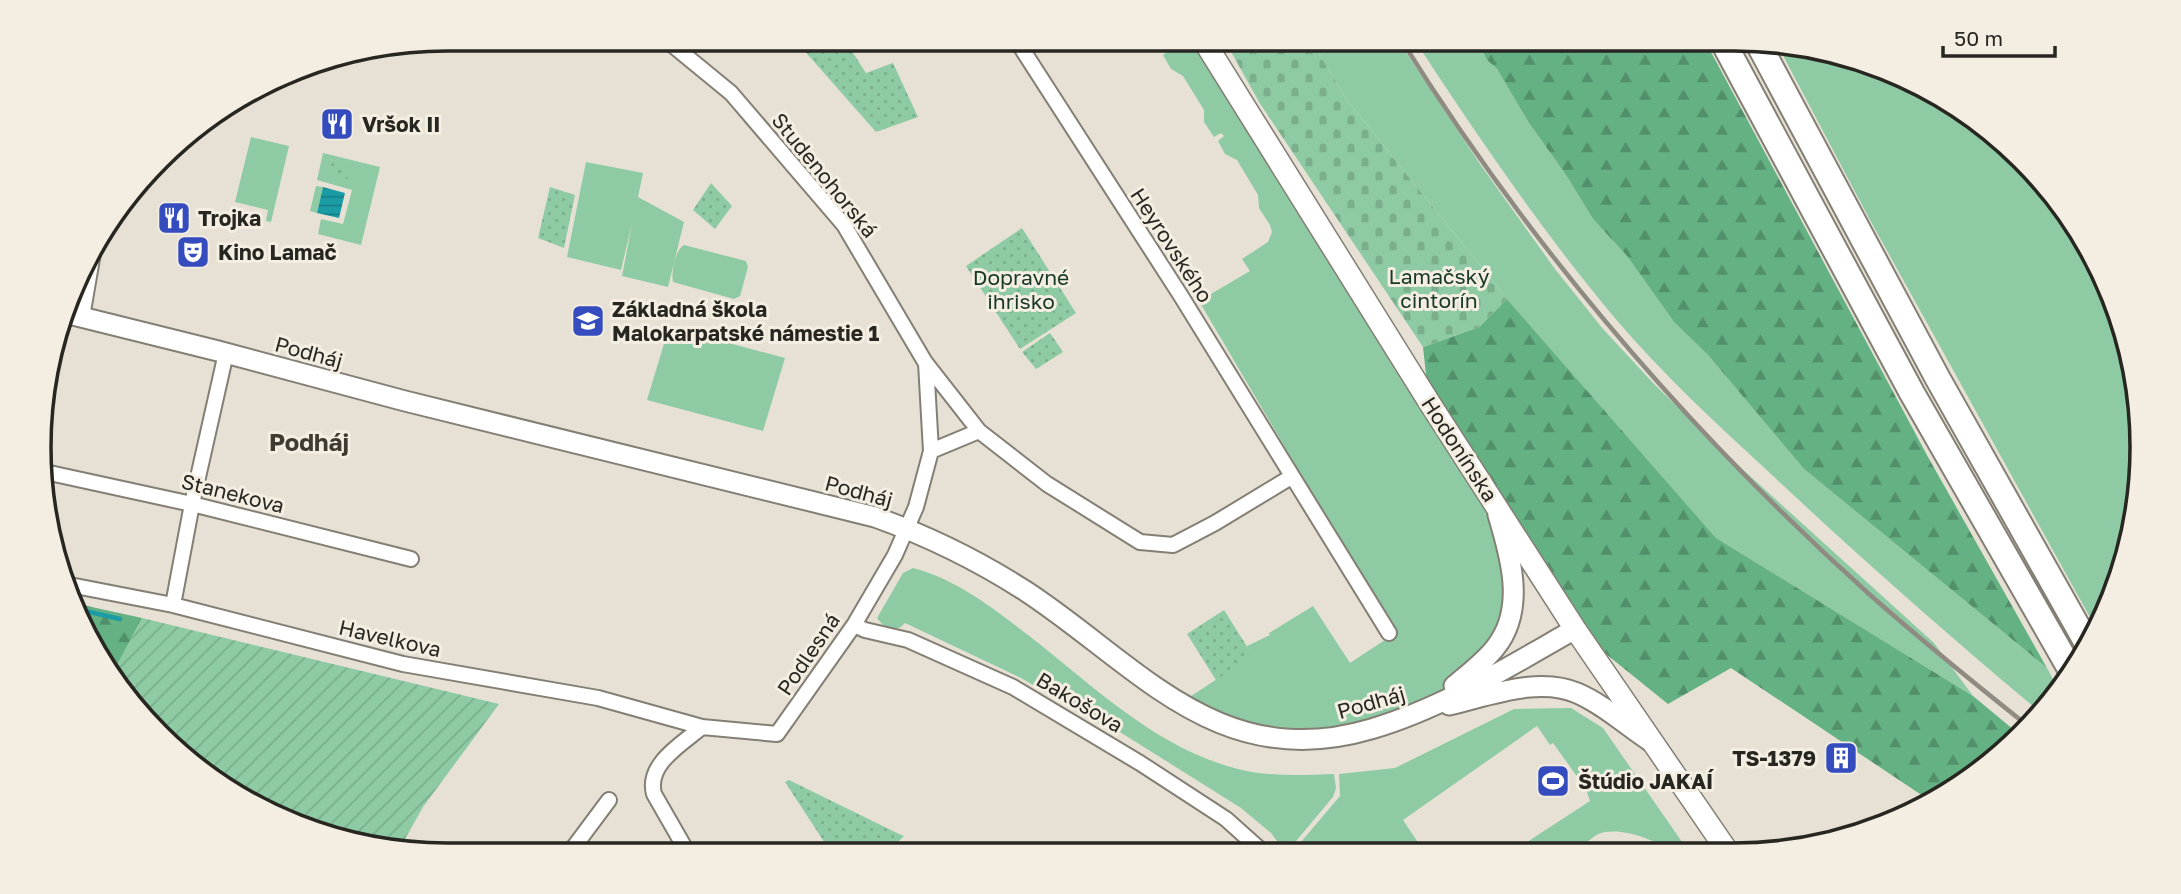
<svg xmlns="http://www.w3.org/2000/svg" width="2181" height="894" font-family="'Golos Text',sans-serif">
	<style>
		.grass { fill: #8ecba4 }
		.forest { fill: url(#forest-firs) }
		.cemetery { fill: url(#cemetery-stones) }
		.park { fill: url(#park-dots) }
		.garden { fill: url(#garden-furrows) }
		.water { fill: url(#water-rules) }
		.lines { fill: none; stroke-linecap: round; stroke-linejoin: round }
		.stream { stroke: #1b9ca5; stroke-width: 4.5 }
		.street-casing { stroke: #847f74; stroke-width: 18 }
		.secondary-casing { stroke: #847f74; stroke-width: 23 }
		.primary-casing { stroke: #847f74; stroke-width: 24 }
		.highway-casing { stroke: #847f74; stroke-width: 28 }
		.street { stroke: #fff; stroke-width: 14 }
		.secondary { stroke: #fff; stroke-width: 19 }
		.primary { stroke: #fff; stroke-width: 21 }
		.highway { stroke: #fff; stroke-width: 24 }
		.rail { stroke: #8f8b82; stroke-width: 4.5 }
		.labels { text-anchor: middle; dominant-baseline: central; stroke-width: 6; stroke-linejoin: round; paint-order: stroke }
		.poi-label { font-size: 21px; font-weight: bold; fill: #282621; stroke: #f3eee1; text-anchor: start }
		.street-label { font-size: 21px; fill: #282621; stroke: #f3eee1 }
		.park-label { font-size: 21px; fill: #163824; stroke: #f3eee1 }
		.quarter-label { font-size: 24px; font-weight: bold; fill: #3f3b31; stroke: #f3eee1 }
		.rim { fill: none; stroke: #282621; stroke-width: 3.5 }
	</style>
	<defs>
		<pattern id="forest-firs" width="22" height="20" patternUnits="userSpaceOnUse" patternTransform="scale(1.75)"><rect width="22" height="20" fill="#64b183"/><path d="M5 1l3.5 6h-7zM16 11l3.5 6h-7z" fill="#52906b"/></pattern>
		<pattern id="cemetery-stones" width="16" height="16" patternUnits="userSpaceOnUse" patternTransform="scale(1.75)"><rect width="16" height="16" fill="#8ecba4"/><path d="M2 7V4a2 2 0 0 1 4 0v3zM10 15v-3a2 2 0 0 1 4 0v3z" fill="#7aae8d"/></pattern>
		<pattern id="park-dots" width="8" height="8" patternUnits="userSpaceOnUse" patternTransform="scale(1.75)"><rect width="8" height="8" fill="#8ecba4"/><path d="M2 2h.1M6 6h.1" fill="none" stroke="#7aae8d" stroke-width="1.8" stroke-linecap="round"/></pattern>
		<pattern id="garden-furrows" width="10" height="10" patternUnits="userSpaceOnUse" patternTransform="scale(1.75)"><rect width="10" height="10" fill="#8ecba4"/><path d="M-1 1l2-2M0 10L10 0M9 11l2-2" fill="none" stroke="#7aae8d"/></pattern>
		<pattern id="water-rules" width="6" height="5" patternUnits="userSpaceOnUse" patternTransform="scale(1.75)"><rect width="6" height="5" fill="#1b9ca5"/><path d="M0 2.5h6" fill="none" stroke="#187f86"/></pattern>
	</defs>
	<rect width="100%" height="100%" fill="#e6e1d4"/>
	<path class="grass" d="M 1152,39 L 1202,39 L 1507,544 L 1505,632 L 1427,710 L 1302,738 L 1179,704 L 1252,656 L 1247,646 L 1270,635 L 1269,633 L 1313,606 L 1350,663 L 1397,632 L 1360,575 L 1199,301 L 1250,271 L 1242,259 L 1268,242 L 1272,232 L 1270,225 L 1259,208 L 1258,195 L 1237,160 L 1225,154 L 1218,141 L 1224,136 L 1221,133 L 1214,137 L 1204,122 L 1204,110 L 1183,76 L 1171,69 L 1163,55 L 1167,52 L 1165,48 L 1160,51 Z
		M 1311,39 L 1397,39 L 1482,167 L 1555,269 L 1603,329 L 1655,385 L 1729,457 L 1934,643 L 1973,696 L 1716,538 L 1507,299 L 1346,99 Z
		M 1414,39 L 1476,39 L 1487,60 L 1497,69 L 1529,123 L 1566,175 L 1593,219 L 1627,256 L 1674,322 L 1708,355 L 1804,469 L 2047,668 L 2059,690 L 2040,712 C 1948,635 1858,556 1771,474 C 1717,424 1662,374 1614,317 C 1541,230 1476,134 1414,39 Z
		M 1778,46 L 1865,60 L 2003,140 L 2100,266 L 2142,420 L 2121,578 L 2096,628 L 1870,220 Z
		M 251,137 L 289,146 L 271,222 L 266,221 L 268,210 L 235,202 Z
		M 323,153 L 380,167 L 361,245 L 318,234 L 321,219 L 343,224 L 352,190 L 317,180 Z
		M 586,162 L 643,173 L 638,197 L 684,222 L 668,287 L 622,276 L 632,224 L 621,270 L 567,257 Z
		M 316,186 L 323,187 L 317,213 L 310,211 Z
		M 684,245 L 746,261 L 748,267 L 740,296 L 734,299 L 673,282 C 671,272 675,250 684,245 Z
		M 669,327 L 785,358 L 763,431 L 647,400 Z
		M 913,568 C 956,579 993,608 1028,635 C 1094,686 1155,748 1238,769 C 1269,777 1303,775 1334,774 L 1336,788 L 1333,797 L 1286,853 L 1271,833 L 1241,808 L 1104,722 L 1101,724 L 1021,678 L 905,623 L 901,627 L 888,631 L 877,618 L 903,573 Z
		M 1571,708 L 1603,728 L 1689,852 L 1669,852 C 1655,838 1617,826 1598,834 C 1589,839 1580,850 1571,853 C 1559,856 1524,853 1510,853 L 1590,801 L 1586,789 L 1553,743 L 1550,745 L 1537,726 L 1403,820 L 1425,853 L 1300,853 L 1295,849 L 1340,796 L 1339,774 L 1395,768 L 1514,709 Z"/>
	<path class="forest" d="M 1476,39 L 1704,39 L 1928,457 L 2047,668 L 1804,469 L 1708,355 L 1674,322 L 1627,256 L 1593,219 L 1566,175 L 1529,123 L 1497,69 L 1487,60 Z
		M 1507,299 L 1716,538 L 1973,696 L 2020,735 L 2003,754 L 1932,802 L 1731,668 L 1668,704 L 1575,629 L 1429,402 L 1423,347 L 1479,327 Z
		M 78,604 L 142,618 L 111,677 L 107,674 Z"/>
	<path class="cemetery" d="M 1224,39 L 1311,39 L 1346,99 L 1507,299 L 1479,327 L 1423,347 L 1259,102 Z"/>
	<path class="park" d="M 794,39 L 844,39 L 866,73 L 893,63 L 918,117 L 876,132 Z
		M 332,162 L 352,167 L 348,179 L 328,175 Z
		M 711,183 L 732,206 L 715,229 L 693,210 Z
		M 550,187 L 575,195 L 564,248 L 538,238 Z
		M 1022,228 L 1076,313 L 1020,349 L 966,266 Z
		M 1050,333 L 1063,352 L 1036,369 L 1022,352 Z
		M 1224,610 L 1253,656 L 1216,680 L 1187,634 Z
		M 789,780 L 897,833 L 904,836 L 886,854 L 832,854 L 785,782 Z"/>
	<path class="garden" d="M 142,618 L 499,704 L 423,807 L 400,848 L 316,834 L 199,771 L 111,677 Z"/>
	<path class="water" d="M 323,187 L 345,193 L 339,218 L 317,213 Z"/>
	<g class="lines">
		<path class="stream" d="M 81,610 L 120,619"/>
		<defs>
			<path id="street" d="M 664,38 L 731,93 L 844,225 L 925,362 L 979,431 L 1047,484 L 1140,542 L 1173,545 L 1215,523 L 1291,477
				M 1015,38 L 1181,296 L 1389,633
				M 82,317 L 93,253 L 90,253
				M 926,363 L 931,451
				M 45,472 L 192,504 L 411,559
				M 70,585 L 173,605 L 403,664 L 598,698 L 702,727 L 777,734 L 854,625 L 895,555 L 916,507 L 931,451 L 979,431
				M 173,605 L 192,504 L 226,353
				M 854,625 L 865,630 L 908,640 L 1013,687 L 1140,763 L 1226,819 L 1264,853
				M 568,855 L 609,800
				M 689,855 L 654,794 C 646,764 682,744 702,727"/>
			<path id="secondary" d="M 69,314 L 218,351 L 405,401 L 875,517 C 928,536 979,561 1027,592 C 1139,666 1219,774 1371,729 C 1443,708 1510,666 1575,629
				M 1454,686 C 1468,674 1484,662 1495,648 C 1526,610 1511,558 1498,515
				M 1449,705 C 1488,696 1539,676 1577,693 C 1603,704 1627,726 1650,741"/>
			<path id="primary" d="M 1202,38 L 1429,402 L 1575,629 L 1728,852"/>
			<path id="highway" d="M 1721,38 L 1912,393 L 2073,674
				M 1758,43 L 1938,379 L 2088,645"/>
		</defs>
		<use href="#street" class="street-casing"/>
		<use href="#secondary" class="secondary-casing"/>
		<use href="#primary" class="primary-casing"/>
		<use href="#highway" class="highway-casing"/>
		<use href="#street" class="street"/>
		<use href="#secondary" class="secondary"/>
		<use href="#primary" class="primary"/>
		<use href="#highway" class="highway"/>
		<path class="rail" d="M 1400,38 C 1529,245 1689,432 1869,594 C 1921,640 1974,683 2028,726"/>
	</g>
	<defs>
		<symbol id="restaurant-square" viewBox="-11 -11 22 22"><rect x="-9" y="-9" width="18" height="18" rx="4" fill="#344cbe" stroke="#f3eee1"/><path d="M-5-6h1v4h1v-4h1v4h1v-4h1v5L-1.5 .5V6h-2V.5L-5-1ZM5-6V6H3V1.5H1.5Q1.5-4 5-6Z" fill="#fff"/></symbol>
		<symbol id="theatre-square" viewBox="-11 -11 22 22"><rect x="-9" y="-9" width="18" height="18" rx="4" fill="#344cbe" stroke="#f3eee1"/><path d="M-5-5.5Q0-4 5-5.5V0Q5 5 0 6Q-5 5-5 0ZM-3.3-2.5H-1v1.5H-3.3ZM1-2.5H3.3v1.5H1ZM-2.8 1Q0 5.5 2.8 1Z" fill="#fff"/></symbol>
		<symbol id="school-square" viewBox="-11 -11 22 22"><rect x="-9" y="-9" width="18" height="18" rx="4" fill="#344cbe" stroke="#f3eee1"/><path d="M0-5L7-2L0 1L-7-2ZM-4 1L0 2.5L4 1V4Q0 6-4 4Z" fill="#fff"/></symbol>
		<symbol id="building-square" viewBox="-11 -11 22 22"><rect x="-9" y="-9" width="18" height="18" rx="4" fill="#344cbe" stroke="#f3eee1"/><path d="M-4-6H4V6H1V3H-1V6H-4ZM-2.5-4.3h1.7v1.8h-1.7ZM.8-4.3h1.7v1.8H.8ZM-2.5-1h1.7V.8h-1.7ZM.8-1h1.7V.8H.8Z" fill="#fff"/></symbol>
		<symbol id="stadium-square" viewBox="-11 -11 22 22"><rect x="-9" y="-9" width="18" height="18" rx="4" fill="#344cbe" stroke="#f3eee1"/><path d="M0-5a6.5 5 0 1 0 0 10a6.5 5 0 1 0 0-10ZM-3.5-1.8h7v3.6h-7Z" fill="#fff"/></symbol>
	</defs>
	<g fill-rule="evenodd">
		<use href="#restaurant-square" x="318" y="105" width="38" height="38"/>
		<use href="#restaurant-square" x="155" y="199" width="38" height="38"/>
		<use href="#theatre-square" x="174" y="233" width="38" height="38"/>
		<use href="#school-square" x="569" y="302" width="38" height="38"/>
		<use href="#building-square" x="1822" y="739" width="38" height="38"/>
		<use href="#stadium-square" x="1534" y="762" width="38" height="38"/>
	</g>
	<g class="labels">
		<g class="poi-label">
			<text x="362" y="124">Vršok II</text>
			<text x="198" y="218">Trojka</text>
			<text x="218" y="252">Kino Lamač</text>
			<text x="612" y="309">Základná škola<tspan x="612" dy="24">Malokarpatské námestie 1</tspan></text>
			<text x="1816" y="758" text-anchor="end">TS-1379</text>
			<text x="1578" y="781">Štúdio JAKAÍ</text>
		</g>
		<g class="street-label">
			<text transform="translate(825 175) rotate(51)">Studenohorská</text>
			<text transform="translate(1172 245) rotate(57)">Heyrovského</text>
			<text transform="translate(309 352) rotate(15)">Podháj</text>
			<text transform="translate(1460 449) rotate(57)">Hodonínska</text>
			<text transform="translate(859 491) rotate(15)">Podháj</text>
			<text transform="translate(233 493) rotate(14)">Stanekova</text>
			<text transform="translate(390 638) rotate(13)">Havelkova</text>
			<text transform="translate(808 654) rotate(-56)">Podlesná</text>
			<text transform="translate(1080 702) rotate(31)">Bakošova</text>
			<text transform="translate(1371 702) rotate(-16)">Podháj</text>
		</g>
		<g class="park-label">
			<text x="1439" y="276">Lamačský<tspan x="1439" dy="24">cintorín</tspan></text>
			<text x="1021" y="277">Dopravné<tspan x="1021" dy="24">ihrisko</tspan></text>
		</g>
		<g class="quarter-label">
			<text x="309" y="441">Podháj</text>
		</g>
	</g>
	<path d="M0 0H2181V894H0ZM447 51H1734A396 396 0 0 1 2130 447V447A396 396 0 0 1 1734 843H447A396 396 0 0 1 51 447V447A396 396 0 0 1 447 51Z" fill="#f3eee1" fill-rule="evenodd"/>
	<path class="rim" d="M447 51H1734A396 396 0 0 1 2130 447V447A396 396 0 0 1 1734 843H447A396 396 0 0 1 51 447V447A396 396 0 0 1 447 51Z"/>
	<path d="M1943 46v10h112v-10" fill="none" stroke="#282621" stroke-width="3.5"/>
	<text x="1954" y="46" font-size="21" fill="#282621" stroke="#f3eee1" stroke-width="5" paint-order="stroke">50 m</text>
</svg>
